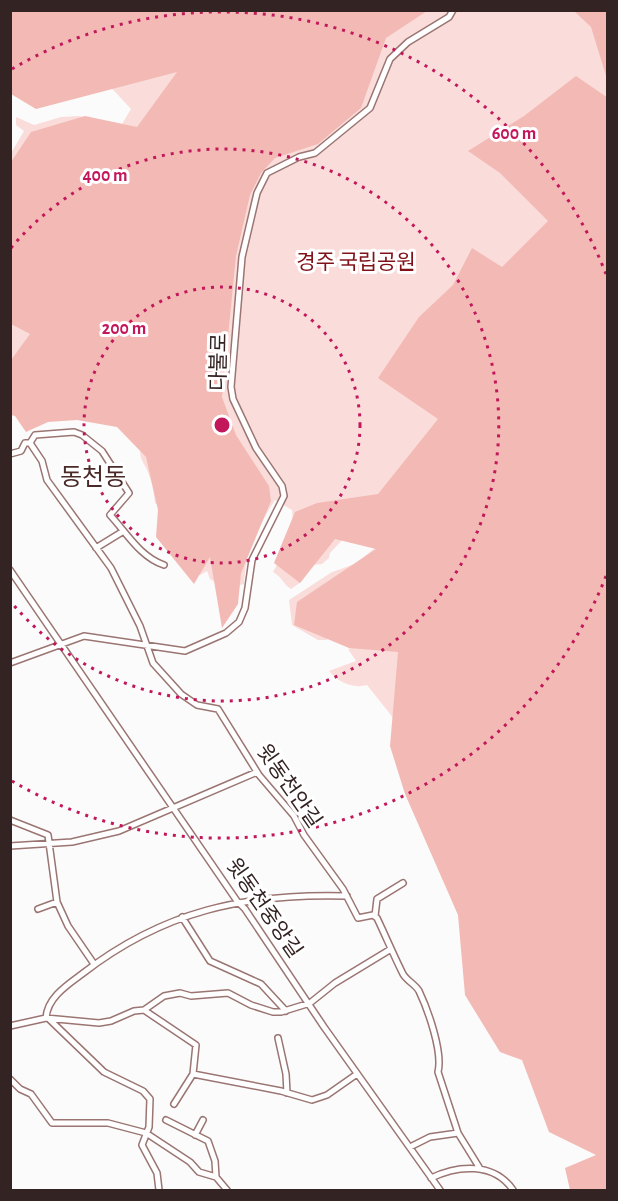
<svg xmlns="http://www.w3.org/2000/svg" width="618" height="1201" font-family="'Alegreya Sans','Noto Sans KR',sans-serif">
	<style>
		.green { fill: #faddda }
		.forest { fill: #f3b9b4 }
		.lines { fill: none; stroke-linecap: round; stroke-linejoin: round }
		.street-casing { stroke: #9a7572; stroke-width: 8 }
		.street { stroke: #fff; stroke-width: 5 }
		.ring { fill: none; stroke: #c2185b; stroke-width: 3; stroke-dasharray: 3 6 }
		.labels { text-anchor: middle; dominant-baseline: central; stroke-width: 6; stroke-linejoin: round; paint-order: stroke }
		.park-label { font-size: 21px; fill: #801118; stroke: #fff }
		.street-label { font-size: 21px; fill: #332322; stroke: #fff }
		.quarter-label { font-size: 24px; fill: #4a2a28; stroke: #fff }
		.centre { fill: #c2185b; stroke: #fff; stroke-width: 3 }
		.ring-label { font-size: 18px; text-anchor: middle; font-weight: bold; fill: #c2185b; stroke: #fff; stroke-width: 6; stroke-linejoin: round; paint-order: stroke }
	</style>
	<rect width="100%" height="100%" fill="#fbfbfb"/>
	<path class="green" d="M 11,11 L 607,11 L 607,1139 L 406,734 L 367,685 C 353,689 338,682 329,671 L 356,661 L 348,649 L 358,645 L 328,636 L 327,640 L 318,640 L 292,625 L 289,600 L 332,572 L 355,564 L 381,543 L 346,536 L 330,553 L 329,558 L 322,564 L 313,565 L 301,582 L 291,589 C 283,584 282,577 273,572 C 285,551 295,535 292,510 L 275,500 C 256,530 246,548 244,584 L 226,589 L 210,579 L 207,571 L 200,575 L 188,570 L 165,510 L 155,503 C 154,495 153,486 150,478 C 144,458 135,461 144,437 L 131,430 L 11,402 L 11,153 L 24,131 L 16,125 L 16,117 L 34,125 L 61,117 L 78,116 L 122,124 L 131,109 L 106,82 Z"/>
	<path class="forest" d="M 11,10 L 427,11 L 386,38 L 361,108 L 318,144 L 275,158 L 261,173 L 250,195 L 236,256 L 222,397 L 236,435 L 269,486 L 271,501 L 241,573 L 238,604 L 222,628 L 210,557 L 194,584 L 156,537 L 158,510 L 146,457 L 117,427 L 77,420 L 48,422 L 26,432 L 15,416 L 11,415 L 11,360 L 30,334 L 11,324 L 11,162 L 31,132 L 85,116 L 137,127 L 177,72 L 36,109 L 11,94 Z
		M 574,11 L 607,11 L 607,79 L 591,27 Z
		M 576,76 L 608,98 L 607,1190 L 570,1190 L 565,1168 L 596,1155 L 549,1132 L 522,1060 L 500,1052 L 465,995 L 458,915 L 405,794 L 390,746 L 398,652 L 349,648 L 294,625 L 297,602 L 376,549 L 335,539 L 300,583 L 274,563 L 295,512 L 317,503 L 378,494 L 438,419 L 378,378 L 419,317 L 453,285 L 472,248 L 502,267 L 548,221 L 500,173 L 468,151 L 524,116 Z"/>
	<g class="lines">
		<defs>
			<path id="street" d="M 30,443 L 35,435 L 74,432 L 82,435 L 102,451 L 129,493 L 110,515 C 126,532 140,557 164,565
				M 10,454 L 21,451 L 25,443 L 30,443 L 42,461 L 47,480 L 111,568 L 140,626 L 153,663 L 181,694 L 197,705 L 218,709 L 259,775 L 294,816 L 304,835 L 343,889 L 358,918 L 373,915 L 377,918 C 386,937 394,956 403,974 C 407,981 415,984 419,991 C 428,1010 443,1052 438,1072 L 458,1133
				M 96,548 L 122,532
				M 10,570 L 237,901 L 245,909 L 324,1027 L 440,1190
				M 10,663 L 84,636 L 185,651 L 226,633 L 239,622 L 245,608 L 252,560 L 284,496 L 282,486 L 256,448 L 233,399 L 231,387 L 242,257 L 257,193 L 267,173 L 299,157 L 315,153 L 370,108 L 390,59 L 408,42 L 449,17 L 453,10
				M 10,820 L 48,835 L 57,902 L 68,926 L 94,964
				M 10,846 L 72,842 L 119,831 L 257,772
				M 38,909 L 57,902
				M 375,916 L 377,899 L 403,883
				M 182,917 L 210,961 L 261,984 L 286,1011
				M 144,1010 L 196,1045 L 193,1074 L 281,1091 L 312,1100 L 327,1095 L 357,1074
				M 46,1018 C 47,998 67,985 82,974 C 163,911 245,893 347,896
				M 49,1019 L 104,1072 L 143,1091 L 150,1099 L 149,1127 L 142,1145 L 157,1173 L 159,1190
				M 10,1026 L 46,1018 L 99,1023 L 111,1021 L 134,1011 L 144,1010 L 164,996 L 180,993 L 191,996 L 228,993 L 251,1005 L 273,1012 L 281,1012 L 310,1003 L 335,983 L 391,949
				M 278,1038 L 286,1074 L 287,1093
				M 10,1079 L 20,1089 L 31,1094 L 52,1123 L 108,1123 L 146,1133 L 190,1162 L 199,1172 L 216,1177 L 227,1190
				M 174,1104 L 193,1074
				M 166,1120 L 208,1141 L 215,1161 L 216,1177
				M 195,1135 L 203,1120
				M 410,1147 L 430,1137 L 458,1133 L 479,1167
				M 431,1178 C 458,1165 494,1162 513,1190"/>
		</defs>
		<use href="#street" class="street-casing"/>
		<use href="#street" class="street"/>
	</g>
	<g class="ring">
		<circle cx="222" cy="425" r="138"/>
		<path d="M11 248A276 276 0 1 1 11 602"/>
		<path d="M606 576A413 413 0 0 1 12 781M12 69A413 413 0 0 1 606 274"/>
	</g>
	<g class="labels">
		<g class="park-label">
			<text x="356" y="262">경주 국립공원</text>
		</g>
		<g class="street-label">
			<text transform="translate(219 362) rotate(-89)">다불로</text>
			<text transform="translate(289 786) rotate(55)">윗동천안길</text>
			<text transform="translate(264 908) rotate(55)">윗동천중앙길</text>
		</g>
		<g class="quarter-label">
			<text x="93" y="478">동천동</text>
		</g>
	</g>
	<circle cx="222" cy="425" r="9" class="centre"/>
	<g class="ring-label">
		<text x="514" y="139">600 m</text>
		<text x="105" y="181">400 m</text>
		<text x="124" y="334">200 m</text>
	</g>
	<rect width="618" height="1201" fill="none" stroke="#332322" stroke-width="24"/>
</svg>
